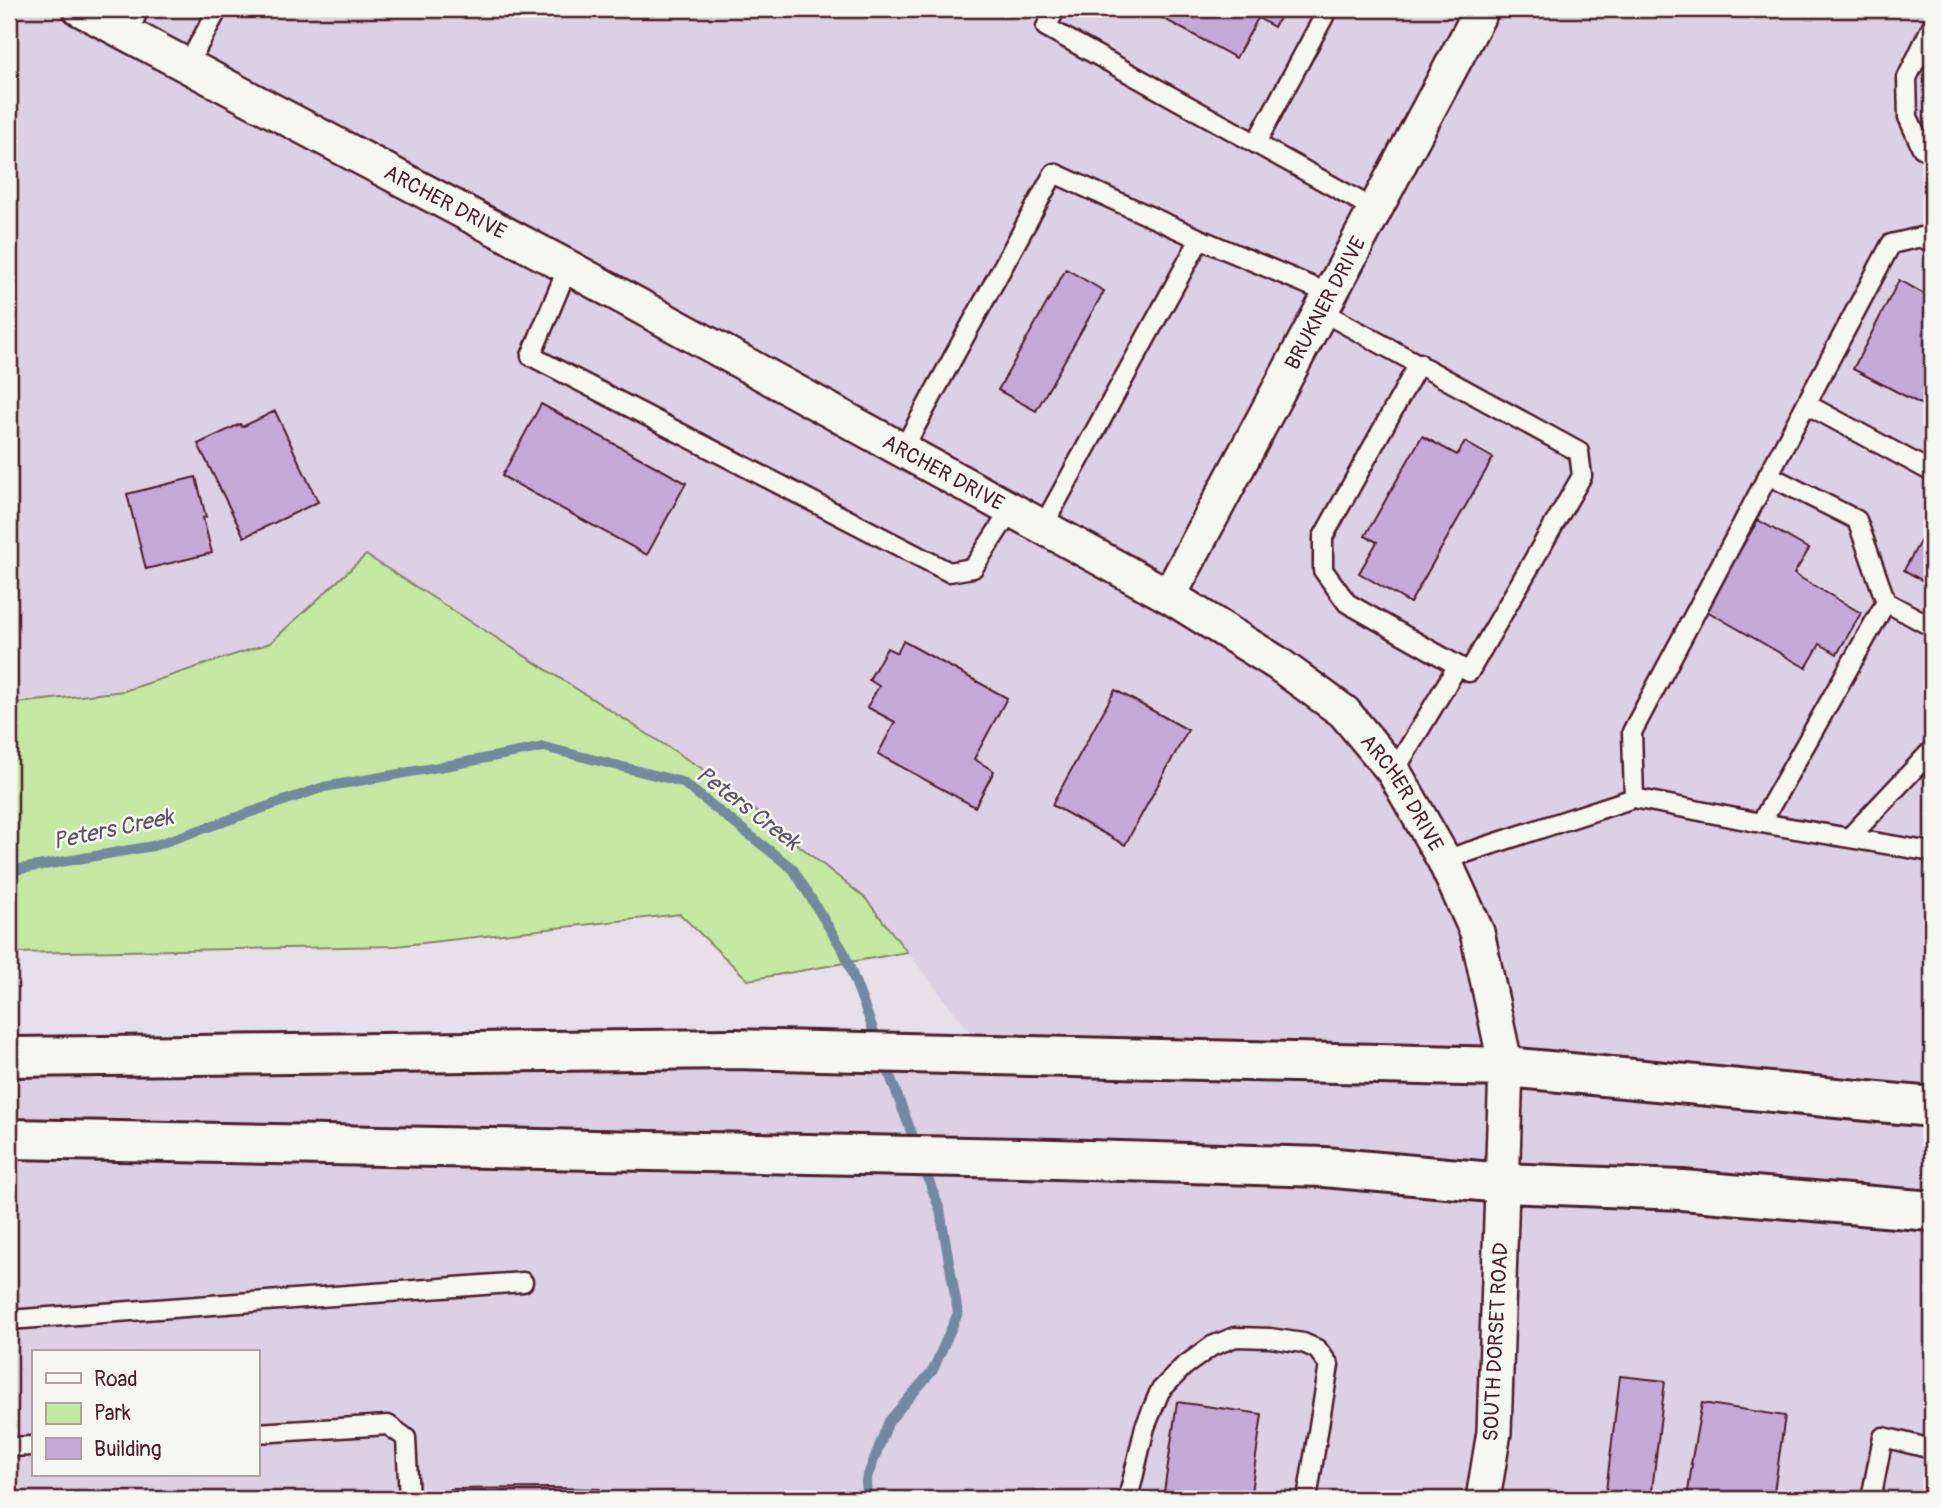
<svg xmlns="http://www.w3.org/2000/svg" width="1941" height="1508" font-family="Pangolin,sans-serif">
	<style>
		.built { fill: #ddcfe4; fill-rule: evenodd }
		.green { fill: #c5e9a2; stroke: #888466; stroke-width: 2 }
		.lines { fill: none; stroke-linecap: round; stroke-linejoin: round }
		.stream { stroke: #718a9f; stroke-width: 10 }
		.building { fill: #c5a9d7; stroke: #4a1f2b; stroke-width: 2 }
		.service-casing { stroke: #4a1f2b; stroke-width: 23 }
		.minor-casing { stroke: #4a1f2b; stroke-width: 38 }
		.secondary-casing { stroke: #4a1f2b; stroke-width: 44 }
		.service { stroke: #f6f6f2; stroke-width: 18 }
		.minor { stroke: #f6f6f2; stroke-width: 33 }
		.secondary { stroke: #f6f6f2; stroke-width: 38 }
		.labels { text-anchor: middle; dominant-baseline: central; stroke-width: 5; stroke-linejoin: round; paint-order: stroke }
		.street-label { font-size: 21px; fill: #4a1f2b; stroke: #f6f6f2 }
		.water-label { font-size: 23px; font-style: italic; fill: #5e5465; stroke: #f6f6f2 }
	</style>
	<rect width="100%" height="100%" fill="#e7dfea"/>
	<filter id="ink" filterUnits="userSpaceOnUse"><feTurbulence type="fractalNoise" baseFrequency=".0143" numOctaves="2"/><feDisplacementMap in="SourceGraphic" scale="14" xChannelSelector="R" yChannelSelector="G"/><feConvolveMatrix kernelMatrix="1 2 1 2 8 2 1 2 1" color-interpolation-filters="sRGB"/></filter>
	<g filter="url(#ink)">
		<path class="built" d="M 9,9 L 1932,9 L 1932,1499 L 9,1499 L 9,1057 L 988,1055 L 865,898 L 701,768 L 367,555 L 270,643 L 124,691 L 9,704 ZM 33,1352 L 257,1352 L 257,1475 L 33,1475 Z"/>
		<path class="green" d="M 366,555 L 701,768 L 865,898 L 907,952 L 748,980 L 680,914 L 396,946 L 9,953 L 9,704 L 124,691 L 270,643 Z"/>
		<g class="lines">
			<path class="stream" d="M 9,871 L 153,846 L 324,787 L 456,764 L 544,747 L 682,782 L 793,869 L 844,952 L 879,1045
				M 884,1060 L 918,1150
				M 867,1499 L 866,1480 L 889,1421 L 933,1370 L 958,1313 L 940,1210 L 923,1165"/>
		</g>
		<path class="building" d="M 1146,9 L 1284,9 L 1274,27 L 1258,18 L 1236,58 Z
			M 1066,269 L 1104,291 L 1036,411 L 998,390 Z
			M 1899,280 L 1932,298 L 1932,410 L 1853,369 Z
			M 541,404 L 686,483 L 647,555 L 502,476 Z
			M 275,411 L 318,502 L 244,537 L 198,444 L 240,424 L 242,427 Z
			M 1422,436 L 1457,455 L 1465,442 L 1493,458 L 1410,603 L 1359,573 L 1377,542 L 1365,536 Z
			M 196,477 L 206,517 L 203,518 L 212,553 L 146,569 L 127,494 Z
			M 1758,520 L 1809,549 L 1794,574 L 1861,613 L 1837,654 L 1820,644 L 1806,668 L 1705,610 Z
			M 1932,520 L 1932,586 L 1904,570 Z
			M 903,641 L 1007,698 L 974,759 L 994,771 L 975,807 L 878,754 L 895,722 L 867,707 L 879,686 L 869,680 L 887,648 L 897,653 Z
			M 1115,690 L 1188,730 L 1125,845 L 1052,805 Z
			M 1620,1376 L 1665,1381 L 1651,1499 L 1605,1499 Z
			M 1177,1402 L 1262,1414 L 1250,1499 L 1163,1499 Z
			M 1702,1403 L 1785,1416 L 1773,1499 L 1687,1499 L 1692,1464 L 1691,1464 Z
			M 551,1488 L 600,1489 L 600,1499 L 450,1499 L 450,1489 Z"/>
		<g class="lines">
			<defs>
				<path id="service" d="M 1056,9 L 1046,27 L 1374,209
					M 1932,26 L 1907,78 L 1908,117 L 1922,148 L 1932,153
					M 128,34 L 139,9
					M 187,66 L 218,9
					M 1256,143 L 1328,9
					M 568,267 L 531,356 L 949,572 L 973,568 L 1011,510
					M 1321,311 L 1579,452 L 1582,476 L 1469,672 L 1347,603 L 1323,570 L 1323,537 L 1419,363
					M 1806,404 L 1932,472
					M 902,451 L 1054,173 L 1200,239
					M 1768,475 L 1857,520 L 1886,602 L 1932,627
					M 1042,528 L 1200,239 L 1330,294
					M 1394,772 L 1457,667
					M 1634,798 L 1632,732 L 1891,244 L 1921,237 L 1932,243
					M 1761,823 L 1886,602
					M 1849,838 L 1932,750
					M 1444,860 L 1634,798 L 1761,823 L 1932,852
					M 9,1320 L 523,1282
					M 257,1433 L 388,1425 L 406,1438 L 409,1499
					M 9,1447 L 33,1446
					M 1128,1499 L 1145,1427 L 1160,1391 L 1183,1367 L 1212,1346 L 1235,1337 L 1270,1338 L 1303,1343 L 1317,1349 L 1329,1365 L 1307,1499
					M 1871,1499 L 1883,1437 L 1932,1449"/>
				<g id="minor">
					<path id="s1" d="M 80,9 L 568,267 L 1169,596 L 1277,663 L 1344,712 L 1394,772 L 1444,860 L 1477,932 L 1506,1067 L 1494,1432 L 1483,1499"/>
					<path id="s2" d="M 1169,596 L 1482,9"/>
				</g>
				<path id="secondary" d="M 9,1057 L 734,1049 L 1506,1067 L 1932,1107
					M 9,1139 L 1021,1158 L 1324,1167 L 1503,1183 L 1682,1190 L 1932,1211"/>
			</defs>
			<use href="#service" class="service-casing"/>
			<use href="#minor" class="minor-casing"/>
			<use href="#secondary" class="secondary-casing"/>
			<use href="#service" class="service"/>
			<use href="#minor" class="minor"/>
			<use href="#secondary" class="secondary"/>
		</g>
	</g>
	<g class="labels">
		<g class="street-label">
			<text stroke="none"><textPath href="#s1" startOffset="413">ARCHER DRIVE</textPath></text>
			<text stroke="none"><textPath href="#s2" startOffset="332">BRUKNER DRIVE</textPath></text>
			<text stroke="none"><textPath href="#s1" startOffset="980">ARCHER DRIVE</textPath></text>
			<text stroke="none"><textPath href="#s1" startOffset="1547">ARCHER DRIVE</textPath></text>
			<text transform="translate(1496 1342) rotate(-87)">SOUTH DORSET ROAD</text>
		</g>
		<g class="water-label">
			<text transform="translate(748 808) rotate(37)">Peters Creek</text>
			<text transform="translate(113 829) rotate(-12)">Peters Creek</text>
		</g>
	</g>
	<rect width="1941" height="1508" fill="none" stroke="#f6f6f2" stroke-width="35"/>
	<rect x="18" y="18" width="1906" height="1473" fill="none" stroke="#4a1f2b" stroke-width="2.5" filter="url(#ink)"/>
	<rect x="32" y="1350" width="228" height="126" fill="#f6f6f2" stroke="#b1a0a2" stroke-width="2"/>
	<rect x="46" y="1373" width="35" height="10" fill="#f6f6f2" stroke="#b1a0a2" stroke-width="2"/>
	<text x="94" y="1386" font-size="21" fill="#4a1f2b">Road</text>
	<rect x="46" y="1403" width="35" height="21" fill="#c5e9a2" stroke="#b1a0a2" stroke-width="2"/>
	<text x="94" y="1420" font-size="21" fill="#4a1f2b">Park</text>
	<rect x="46" y="1438" width="35" height="21" fill="#c5a9d7" stroke="#b1a0a2" stroke-width="2"/>
	<text x="94" y="1456" font-size="21" fill="#4a1f2b">Building</text>
</svg>
